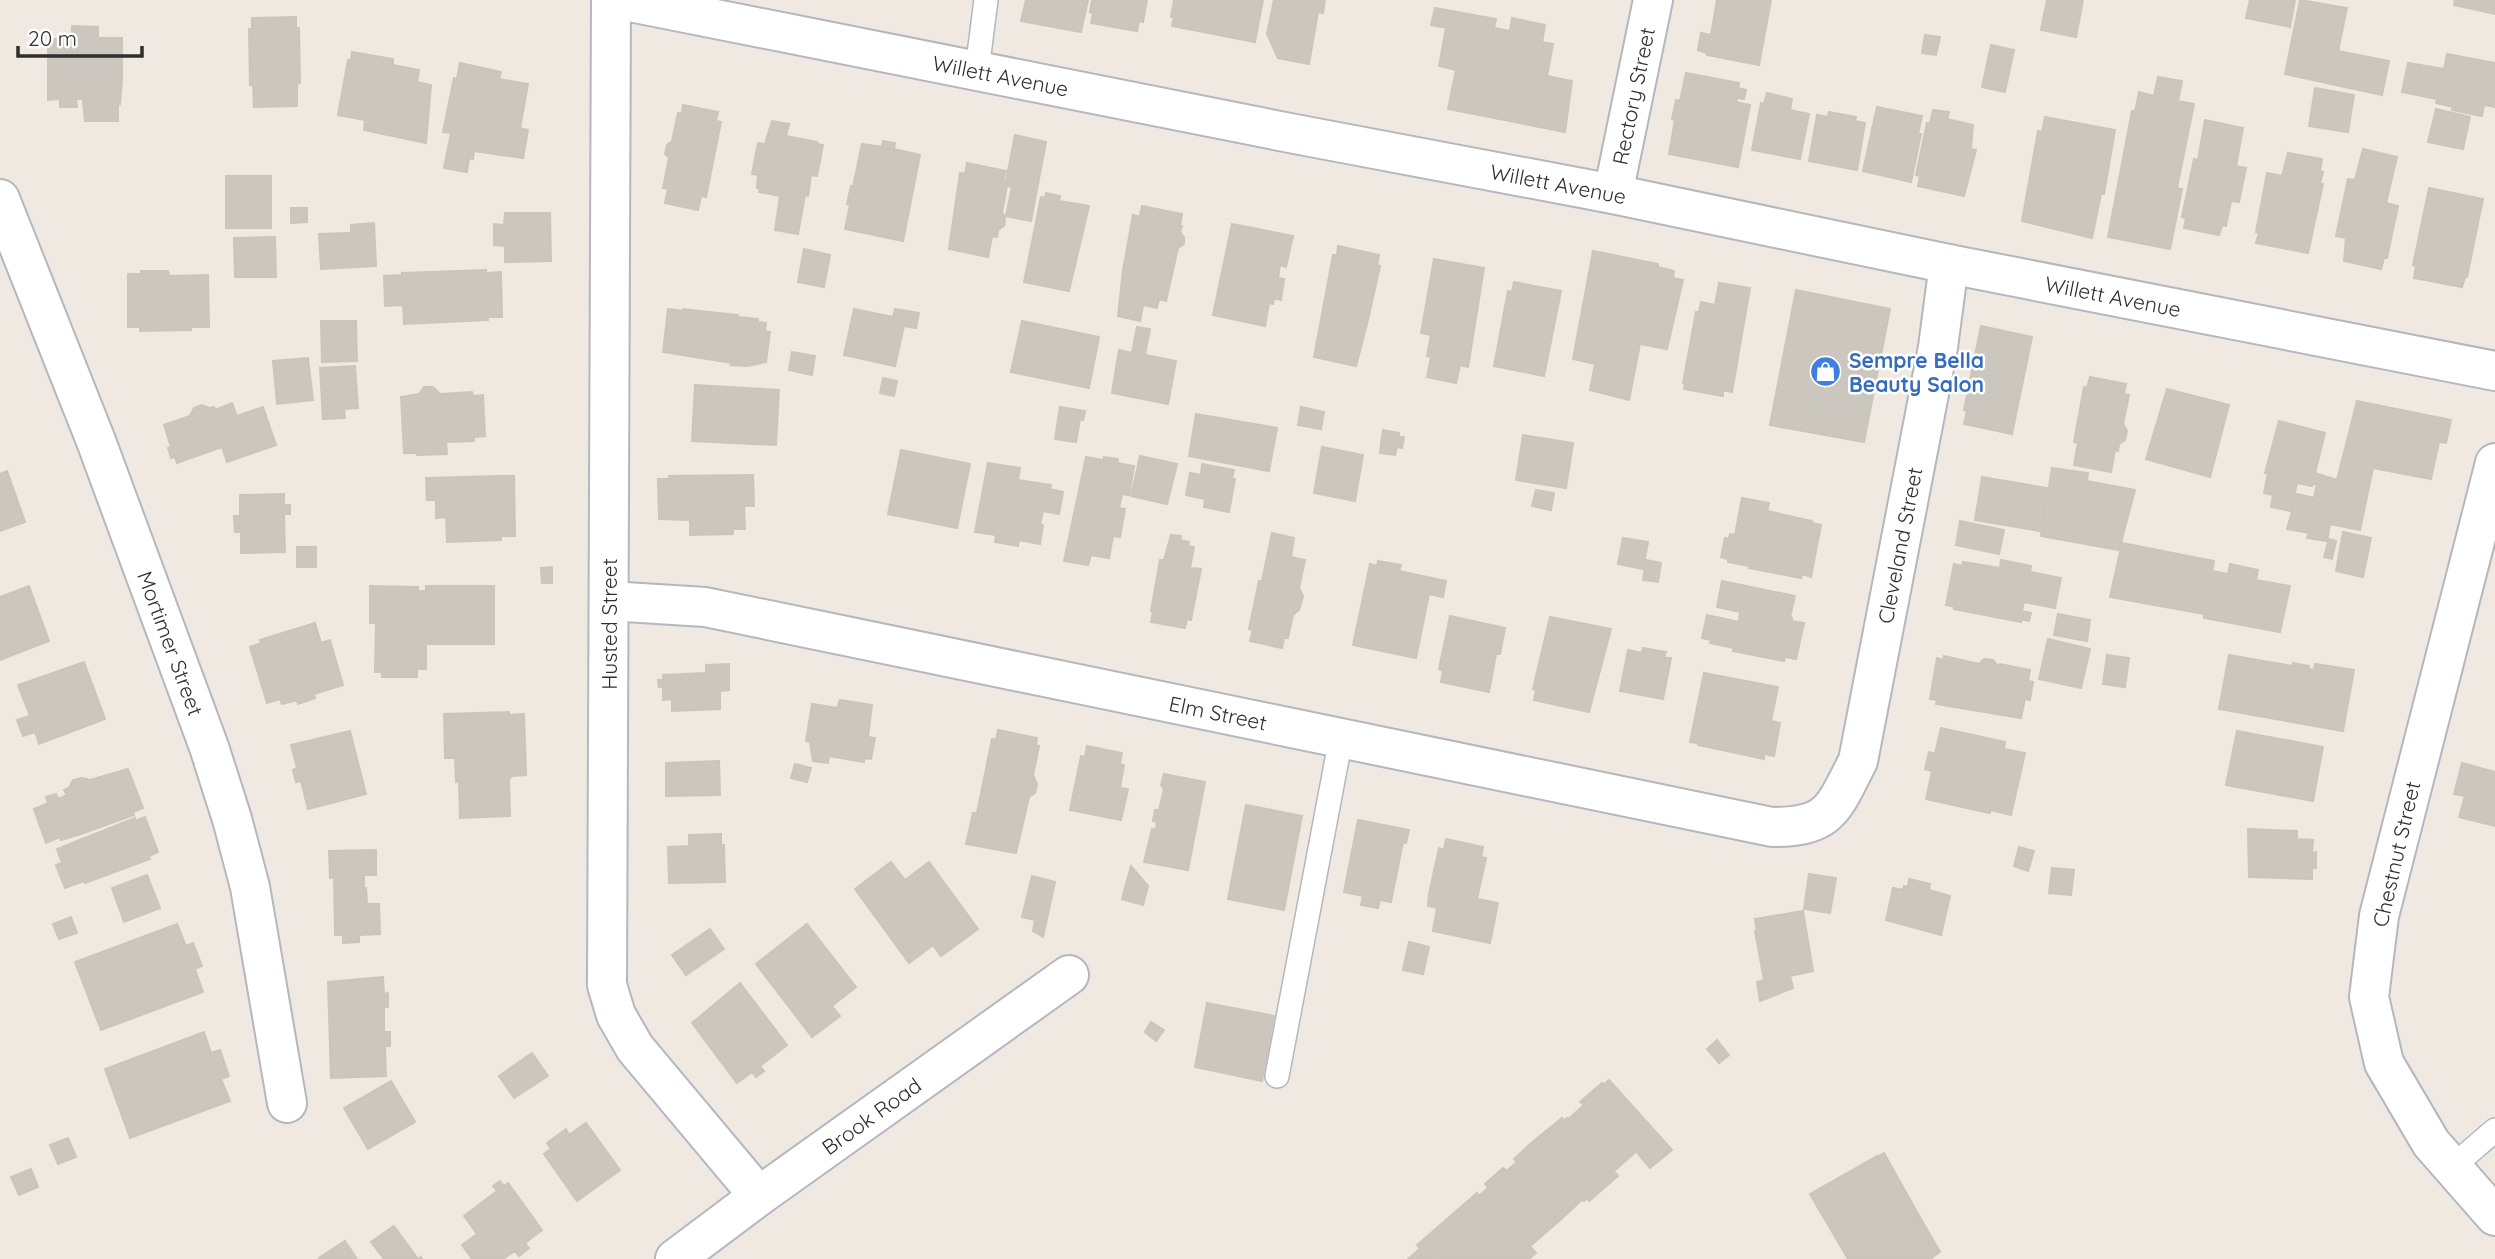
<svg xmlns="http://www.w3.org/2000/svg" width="2495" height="1259" viewBox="0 0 2495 1259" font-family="Quicksand,sans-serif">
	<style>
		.building { fill: #cbc7bf; stroke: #cbc5ba; stroke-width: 2 }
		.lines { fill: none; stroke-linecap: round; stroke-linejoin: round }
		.service-casing { stroke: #b4b7c1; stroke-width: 26 }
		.minor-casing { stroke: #b4b7c1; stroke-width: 42 }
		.tertiary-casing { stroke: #b4b7c1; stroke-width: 42 }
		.service { stroke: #fff; stroke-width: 23 }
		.minor { stroke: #fff; stroke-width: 38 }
		.tertiary { stroke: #fff; stroke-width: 38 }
		.labels { text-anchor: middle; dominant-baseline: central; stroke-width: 5; stroke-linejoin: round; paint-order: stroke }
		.street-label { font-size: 21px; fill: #2e2e2e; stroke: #fff }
		.shop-label { font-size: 21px; font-weight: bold; fill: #366cbe; stroke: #fff; text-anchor: start }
	</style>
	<rect width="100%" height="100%" fill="#efe9e1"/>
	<path class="building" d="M1026,0H1088L1081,32L1021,21Z
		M1092,0H1147L1143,22L1139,21L1137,31L1091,23L1093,13L1090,12Z
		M1174,0H1263L1255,42L1172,26L1174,17H1171Z
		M1274,0H1325L1323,13L1318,12L1309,64L1278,58L1267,34Z
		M1717,0H1771L1759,65L1707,55V53L1698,50L1701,33L1711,35Z
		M2047,0H2083L2076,37L2041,30Z
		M2250,0H2295L2290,27L2246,18Z
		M2300,0L2347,8L2338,51L2389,61L2382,95L2285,74Z
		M2455,0H2495V14L2454,5Z
		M1435,8L1496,19L1494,28L1510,31L1512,18L1545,25L1542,42L1553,44L1547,76L1572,81L1565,132L1448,109L1456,70L1439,66L1446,28L1431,25Z
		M296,17V28H299L300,83L297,84V106L254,107L253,85H250L249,29H252V18Z
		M72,26L98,27V38H122V79L120,104L118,103V121H85L83,99H76L77,107H60V99L48,100V39H72Z
		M1925,35L1940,37L1936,55L1922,53Z
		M1991,45L2014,50L2005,92L1982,87Z
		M352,52L393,59V65L419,70L417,82L431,85L426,143L364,130L365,120L338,115L348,60L351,61Z
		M2447,54L2495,63V107L2484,105L2482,116L2452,110L2453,107L2436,103L2437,99L2402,92L2408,63L2444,69Z
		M460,63L501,72L499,79L528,84L520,128L528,130L523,158L474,151L473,159L469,158L467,172L444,168L451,133L443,132L454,78L457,79Z
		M1686,73L1739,83L1738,88L1746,90L1744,99L1737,98L1736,102L1750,105L1738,167L1669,154L1675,120L1672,119L1676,100L1680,101Z
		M2158,77L2182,81L2178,101L2194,104L2177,188L2182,189L2170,249L2108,237L2132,111L2135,112L2139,92L2154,96Z
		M2315,88L2354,95L2348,132L2309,126Z
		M1767,93L1792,99L1790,110L1809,114L1800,159L1752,150L1761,103L1764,104Z
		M683,105L718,112L716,121L721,122L706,197L701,196L698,210L665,203L668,189L663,188L669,158L665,154L667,145L672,141L678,113L682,114Z
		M1877,107L1922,116L1918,134H1921L1911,182L1863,171Z
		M2436,109L2470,117L2463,149L2428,142Z
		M1933,110L1949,112L1947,119L1973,125L1971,149L1976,150L1964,196L1918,186L1920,176L1916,175L1927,123H1930Z
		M1829,112L1856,117L1855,121L1865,123L1857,170L1809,161L1817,115L1828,117Z
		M2045,117L2115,130L2104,194H2101L2092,238L2022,221L2038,131L2042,132Z
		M2205,120L2243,128L2236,166L2246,168L2239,202L2231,201L2226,226L2222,225L2219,235L2184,228L2186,218L2182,217L2194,159L2198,160Z
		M772,121L789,124L786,136L817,142L818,144L823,145L817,176L811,175L808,196L805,195L798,234L775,230L780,196L759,192L760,188H757L758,175L752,174L758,143L765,144Z
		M1015,135L1046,142L1031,221L1006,216L1012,187L1007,186L1002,212L1005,217L1004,226L998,230L997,237L992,236L988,257L949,249L960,173L965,174L967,163L1006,171L1003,181H1006Z
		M883,141L895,143L894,149L920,155L903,241L845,229L850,205L847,204L851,186L853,187L862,144L882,147Z
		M2363,149L2397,157L2386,203L2398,206L2387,258H2384L2381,269L2344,261L2346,238L2336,236L2348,179L2355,180Z
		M2288,153L2322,159L2320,171L2323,172L2320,184H2323L2308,253L2256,243L2259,233L2256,232L2267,173L2282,176Z
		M226,176H271V228H226Z
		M2429,188L2483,199L2467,277H2465L2462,287L2414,278L2416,266L2413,265Z
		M1046,193L1060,196L1059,201L1089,206L1069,291L1024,282L1041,197L1045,198Z
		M1142,206L1182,214L1180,226L1140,216Z
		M291,208H307V222L291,223Z
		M505,213H550L551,261L505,262V246L494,245V224L504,225Z
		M1133,215L1182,226L1180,232L1184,237V244L1178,248L1166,301L1159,299L1157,308L1143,305L1140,321L1118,316L1123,270Z
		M374,223L376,266L321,269L319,234L351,233V225Z
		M1232,224L1293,236L1286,267L1280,265L1278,278L1284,279L1281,300L1274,298L1273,304L1269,303L1265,326L1213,315Z
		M275,237L276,277H235L234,238Z
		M1338,246L1379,255L1377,265L1380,266L1368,320L1356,366L1314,357L1333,255H1337Z
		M804,249L830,255L824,287L798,282Z
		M1593,251L1658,264V267L1674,271L1673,278L1683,280L1667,349L1640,344L1629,400L1590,390L1595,364L1573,359Z
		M1434,259L1484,268L1468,367L1460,365L1456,383L1427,377L1431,357L1427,356L1431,335L1421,333Z
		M486,270V273L501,272L502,317H488V320L404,324L403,305L385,306L384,276L402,275V273Z
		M141,271H168L169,276L208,275L209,327H191V330L140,331V327H128V274H141Z
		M1514,282L1561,291L1544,376L1494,366L1508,291L1512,292Z
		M1719,283L1750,288L1732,392L1723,390V396L1684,389L1685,383H1683L1696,312H1699L1701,302L1715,305Z
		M1796,290L1890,309L1864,442L1770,425Z
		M668,309L683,311V309L738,315L737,317L758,319V322L766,323L765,331L770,332L766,362L747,366L731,365L732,363L663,352Z
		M854,309L893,317L895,309L919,313L916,328L904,326L895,366L844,355Z
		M321,321H356L357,361L322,362Z
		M1022,321L1099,337L1089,388L1011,372Z
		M1981,326L2032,337L2012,434L1964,424L1967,410H1964Z
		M1137,327L1150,329L1145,355L1176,361L1168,404L1112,393L1119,350L1132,353Z
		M792,352L815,356L812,375L789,370Z
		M308,358L313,400L277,404L273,361Z
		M355,366L358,408L344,409L345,418L323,419L320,368Z
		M2090,377L2126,384L2124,394L2129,395L2123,424L2127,431L2125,440L2119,444L2118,451L2115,450L2111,472L2074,465L2078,443L2074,442L2084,387L2087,388Z
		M883,378L897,381L894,396L880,393Z
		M695,385L779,390L776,445L692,441Z
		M424,387H433L440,394L472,392L473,396L483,395L485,436L474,437V441L446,442L447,454L417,455V453H404L401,397L419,394Z
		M2167,389L2229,405L2210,477L2146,459Z
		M2357,401L2451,420L2446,443L2439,442L2431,479L2373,468L2360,530L2330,524L2327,541L2307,538L2309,533L2287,529L2297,494L2314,498L2317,484H2313L2312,486L2297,483L2291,511L2271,507L2273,495L2264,493L2268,473H2265L2279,421L2325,433L2315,473L2337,480Z
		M232,403L237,416L263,407L276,445L227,462L222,447L177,463L175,457L171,458L168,448L171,447L164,425L190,416L194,408L202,405L209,408L214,407L215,410Z
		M1060,407L1085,411L1083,420L1080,419L1076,442L1055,439Z
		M1301,407L1324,412L1321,429L1298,425Z
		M1196,414L1277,428L1269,471L1189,456Z
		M1383,430L1399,433V437H1404L1402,448L1397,447L1395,455L1380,453Z
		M1523,435L1573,443L1566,488L1516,480Z
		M1322,447L1363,455L1355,501L1314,493Z
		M901,450L970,464L957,528L888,514Z
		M1140,456L1177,464L1167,504L1131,496Z
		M1086,457L1103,460L1104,457L1118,459L1117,463L1134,466L1129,495L1122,494L1119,508L1125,509L1120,537L1113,536L1109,558L1091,555L1088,565L1064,561Z
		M988,463L1020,468L1018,480L1051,485L1050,489L1063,492L1059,514L1043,511L1040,524L1043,525L1040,544L1019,540L1018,546L995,542L996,535L975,532Z
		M1202,464L1234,470L1232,479H1235L1229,512L1204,507L1205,499L1186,495L1190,473L1201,475Z
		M2052,468L2088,473L2087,481L2135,490L2119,550L2041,536Z
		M7,471L25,522L0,531V474Z
		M753,475L754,506H744L745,529H733V534L690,535V520L659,519L658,479H669V476Z
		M500,476H514L515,536H501V540L447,542L446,517L436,518V500H427L426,478Z
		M1982,477L2047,488L2040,531L1975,520Z
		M1536,490L1554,493L1551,510L1532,506Z
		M284,494V505H290V514H284L285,552L241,553V532H235L234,516H240V495Z
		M1742,498L1769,503L1767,511L1812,521V523L1821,525L1811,577L1802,574L1801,578L1749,568V566L1728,562V559L1721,557L1725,538L1729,539L1730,534L1735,535Z
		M1960,521L2004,530L1999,554L1956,545Z
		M2343,532L2371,538L2363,577L2336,571Z
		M1272,533L1294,538L1291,557L1305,560L1299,588L1303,596L1299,610L1293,615L1288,638H1284L1282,648L1250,641L1253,630L1249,629L1259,581H1262Z
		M1171,535L1181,536L1180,540L1189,542L1188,546L1194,547L1190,568L1201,569L1191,620L1187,619L1185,628L1151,622L1153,611H1151L1160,560H1164Z
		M1623,538L1648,542L1643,569L1618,564Z
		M2329,539L2336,541L2332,559L2324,557Z
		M2122,543L2214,561L2212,571L2228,574L2230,564L2258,570L2256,580L2290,586L2280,632L2204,618V614L2110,597Z
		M297,547H316V567H297Z
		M1646,560L1661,563L1658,582L1643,580Z
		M2001,560L2031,566L2030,572L2061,578L2055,608L2024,602L2022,611L2031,613L2029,621L2021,619V622L1954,609L1955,607L1946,605L1954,564L1962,566L1963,562L2000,568Z
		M1378,561L1401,565L1399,571L1446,581L1443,597L1429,594L1416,658L1353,645L1370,564L1377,566Z
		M552,567V583H542L541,568Z
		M1722,581L1795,596L1790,617L1792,618V621L1804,623L1796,659L1785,657L1784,661L1733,651L1734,648L1710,643L1711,640L1702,638L1707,615L1739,622L1740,612L1717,607Z
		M29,586L49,641L0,660V597Z
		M370,586L418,587V591H426V586H494V644H426V669H417V677H382V672H375L376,623H370Z
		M2058,614L2090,620L2087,641L2054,635Z
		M1450,616L1505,628L1500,654H1496L1489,692L1441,682L1443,671L1439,669Z
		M1550,617L1611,629L1589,712L1534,700L1536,690L1533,689Z
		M315,623L321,643L330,640L343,685L314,694L315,698L298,704L297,700L282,704L280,699L267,703L250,647L261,643L260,640Z
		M2048,639L2090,649L2081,688L2039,679Z
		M1643,648L1666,652L1664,658H1671L1663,699L1620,691L1628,650L1642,653Z
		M2107,655L2129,658L2125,687L2103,684Z
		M2229,655L2293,666V663L2309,666V669L2314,670L2315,664L2354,670L2343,731L2219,709Z
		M1944,656L1979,664L1984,659L1993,660L1998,666L2000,664L2030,670L2028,681L2033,682L2030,700L2025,699L2021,718L1936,704L1937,700L1930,699L1937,658L1943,660Z
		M84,662L105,719L39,744L35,732L23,736L17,720L30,716L18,685Z
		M729,664V690L720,691V709L672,711V699L663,700V687H659L658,680H663V675L706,673V665Z
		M1704,673L1778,687L1771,721L1780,723L1774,756L1764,754V759L1698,745V743L1690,742Z
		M840,700L872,705L868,737L875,738L871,759L864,758V762L829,756L828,763L813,761L810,742L806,741L812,704L837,708Z
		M509,712V715L524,714L526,775L512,776L509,779L510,816L460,818L459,781L456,782L455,758H445L444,714Z
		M1941,728L2005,742L2004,749L2025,753L2011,815L1991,810L1990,813L1926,799L1932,771L1925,769L1929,752L1935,754Z
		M998,730L1037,738L1036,745L1039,746L1033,775L1037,784L1035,793L1029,797L1016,853L966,844L973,813H977L992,739L996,740Z
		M350,731L366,794L308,809L301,781L296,782L293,770L297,768L291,745Z
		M2237,731L2323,747L2313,801L2226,785Z
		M1087,746L1122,753L1120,764L1124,765L1120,788L1128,789L1121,820L1070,810L1081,756L1085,757Z
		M719,761L720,795L666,796V763Z
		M2462,763L2495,772V826L2459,817L2465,796L2454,794Z
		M795,764L811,768L807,782L791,778Z
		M128,769L143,808L133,812L134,815L81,834L61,840L60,837L46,843L34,809L48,803L46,797L56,794L58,799L67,795L64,790L69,788L73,780L82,778L90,780Z
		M1164,774L1205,782L1188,870L1144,862L1152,829L1156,830L1157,822L1153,821L1155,810H1159L1164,789L1161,785Z
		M1246,805L1302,816L1284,910L1228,899Z
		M145,817L158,852L149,856L150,859L85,883L84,881L65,888L56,865L62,863L57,849L135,818V821Z
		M1358,820L1409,830L1406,843L1403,842L1391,902L1380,900L1378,908L1361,905L1363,896L1344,892Z
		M2248,829L2297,831V839L2313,840L2312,853L2316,852V868H2312V879L2249,877Z
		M721,834V845H724L725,882L669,883L668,847L689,846V835Z
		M1446,839L1483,847L1481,857L1486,858L1477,899L1498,903L1490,943L1433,931L1437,908L1428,906L1429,894L1439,848L1444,850Z
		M2019,847L2034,851L2028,871L2014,866Z
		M376,850V875H364V888H366L367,904H379L380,934L359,935V942L343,943V935H335L334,877L330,878L329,851Z
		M891,862L905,880L929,862L978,929L941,956L933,945L909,963L855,889Z
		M1131,866L1148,886L1143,905L1122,899Z
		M2052,868L2074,870L2071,895L2049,893Z
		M1809,874L1836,878L1830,913L1804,909Z
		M147,875L160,908L124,922L112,888Z
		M1032,876L1055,882L1043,937L1033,931L1035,920L1022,917Z
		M1909,879L1930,884L1929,890L1950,896L1941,935L1886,920L1893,888L1903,890L1904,886L1908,887Z
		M1803,911L1813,971L1790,976L1793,988L1760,1001L1757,982L1764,980L1755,931H1757L1755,919Z
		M71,917L77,933L59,939L53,924Z
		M177,924L186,946L193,943L202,966L195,969L203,992L101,1030L75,962Z
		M807,924L856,987L832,1006L840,1016L812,1037L756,964Z
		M710,929L724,949L686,975L672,955Z
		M1409,942L1429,947L1423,974L1403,970Z
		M383,977L384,994L388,993V1007H384V1032H390V1046H385L386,1076L331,1078L328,982Z
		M740,983L787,1045L760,1066L764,1071L756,1077L752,1072L737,1083L692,1023Z
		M1207,1003L1274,1016L1262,1081L1195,1067Z
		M1151,1022L1164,1030L1156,1041L1145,1032Z
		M204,1032L211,1053L220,1050L229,1076L221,1079L230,1101L130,1138L105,1069Z
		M1717,1040L1729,1055L1719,1063L1707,1049Z
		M532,1053L548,1076L514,1098L499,1076Z
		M1609,1080L1672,1150L1655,1164L1640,1148L1614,1171L1569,1121L1585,1107L1583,1104Z
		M391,1081L415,1122L368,1149L344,1108Z
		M1602,1083L1666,1154L1650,1168L1635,1150L1609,1173L1612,1176L1584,1201L1581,1198L1524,1249L1526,1252L1518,1259H1409L1420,1248L1417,1245L1477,1193L1479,1196L1488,1188L1485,1184L1503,1168L1507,1171L1517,1162L1514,1159L1530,1144L1562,1118L1565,1122L1584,1105L1580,1102Z
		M1567,1118L1618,1176L1589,1201L1538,1144Z
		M586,1123L620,1170L577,1201L544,1154L551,1149L547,1143L566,1129L569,1135Z
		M68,1138L76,1157L58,1164L50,1145Z
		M1538,1144L1585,1197L1558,1222L1510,1168Z
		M1884,1153L1903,1187L1835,1226L1816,1191Z
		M1877,1156L1934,1255L1931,1257L1932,1259H1848L1810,1194Z
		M1510,1168L1558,1222L1530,1246L1483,1193Z
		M31,1169L38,1187L19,1195L11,1177Z
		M500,1181L504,1186L508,1183L542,1230L525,1243L529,1248L519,1256L515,1251L503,1259H472L462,1245L477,1234L464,1216L497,1191L493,1186Z
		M1903,1187L1921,1219L1852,1257L1835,1226Z
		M1488,1197L1536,1253L1529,1259H1488L1457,1224Z
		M1921,1219L1940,1252L1931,1258L1854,1259L1852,1257Z
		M1457,1224L1488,1259H1435L1423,1246L1426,1243L1431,1248Z
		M394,1226L418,1259L421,1257L422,1259H384L371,1242Z
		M345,1241L357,1259H320L319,1258Z
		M1423,1246L1435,1259H1408Z"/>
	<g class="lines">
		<defs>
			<path id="service" d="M977,70L986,0
				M1277,1076L1341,738
				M2452,1167L2495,1130"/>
			<g id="minor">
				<path d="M611,0L607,985L616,1015L635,1048L759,1196"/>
				<path id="s1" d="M1613,194L1653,0"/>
				<path id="s2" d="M0,199L96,441L209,747L232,819L250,887L287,1103"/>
				<path id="s3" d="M609,601L705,607L1772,827C1831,827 1833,809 1858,761L1938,347L1949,264"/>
				<path id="s4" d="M675,1259L759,1196L1069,975"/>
			</g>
			<g id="tertiary">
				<path id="s5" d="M620,0L1295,134L1613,194L1949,264L2495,371"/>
				<path d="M2495,463L2379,916L2369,997L2384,1063L2431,1143L2495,1216"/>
			</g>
		</defs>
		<use href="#service" class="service-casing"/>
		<use href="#minor" class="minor-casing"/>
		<use href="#tertiary" class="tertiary-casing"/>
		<use href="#service" class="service"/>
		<use href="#minor" class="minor"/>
		<use href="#tertiary" class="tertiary"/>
	</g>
	<defs>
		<symbol id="shop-disc" viewBox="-11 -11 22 22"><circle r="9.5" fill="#3f7fe0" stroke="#fff"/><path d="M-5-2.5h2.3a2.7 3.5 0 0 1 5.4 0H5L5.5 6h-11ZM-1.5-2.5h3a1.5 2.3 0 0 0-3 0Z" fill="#fff"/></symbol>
	</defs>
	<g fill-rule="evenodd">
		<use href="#shop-disc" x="1808" y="354" width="35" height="35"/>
	</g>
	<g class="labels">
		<g class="street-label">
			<text stroke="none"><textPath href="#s5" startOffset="388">Willett Avenue</textPath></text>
			<text stroke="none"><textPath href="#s1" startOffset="100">Rectory Street</textPath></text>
			<text stroke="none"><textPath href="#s5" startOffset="956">Willett Avenue</textPath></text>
			<text stroke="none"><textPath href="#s5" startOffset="1522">Willett Avenue</textPath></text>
			<text stroke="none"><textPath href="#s3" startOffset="1524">Cleveland Street</textPath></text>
			<text transform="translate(609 624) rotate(-90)">Husted Street</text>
			<text stroke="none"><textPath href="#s2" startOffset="476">Mortimer Street</textPath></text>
			<text stroke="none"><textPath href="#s3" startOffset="620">Elm Street</textPath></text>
			<text transform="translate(2396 854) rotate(-77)">Chestnut Street</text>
			<text stroke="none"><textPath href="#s4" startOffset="243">Brook Road</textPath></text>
		</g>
		<g class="shop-label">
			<text x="1849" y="360">Sempre Bella<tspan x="1849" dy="24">Beauty Salon</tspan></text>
		</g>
	</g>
	<path d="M18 46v10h124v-10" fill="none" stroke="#2e2e2e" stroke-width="3.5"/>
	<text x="28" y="46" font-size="21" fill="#2e2e2e" stroke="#ffffff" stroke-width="5" paint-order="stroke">20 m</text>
</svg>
